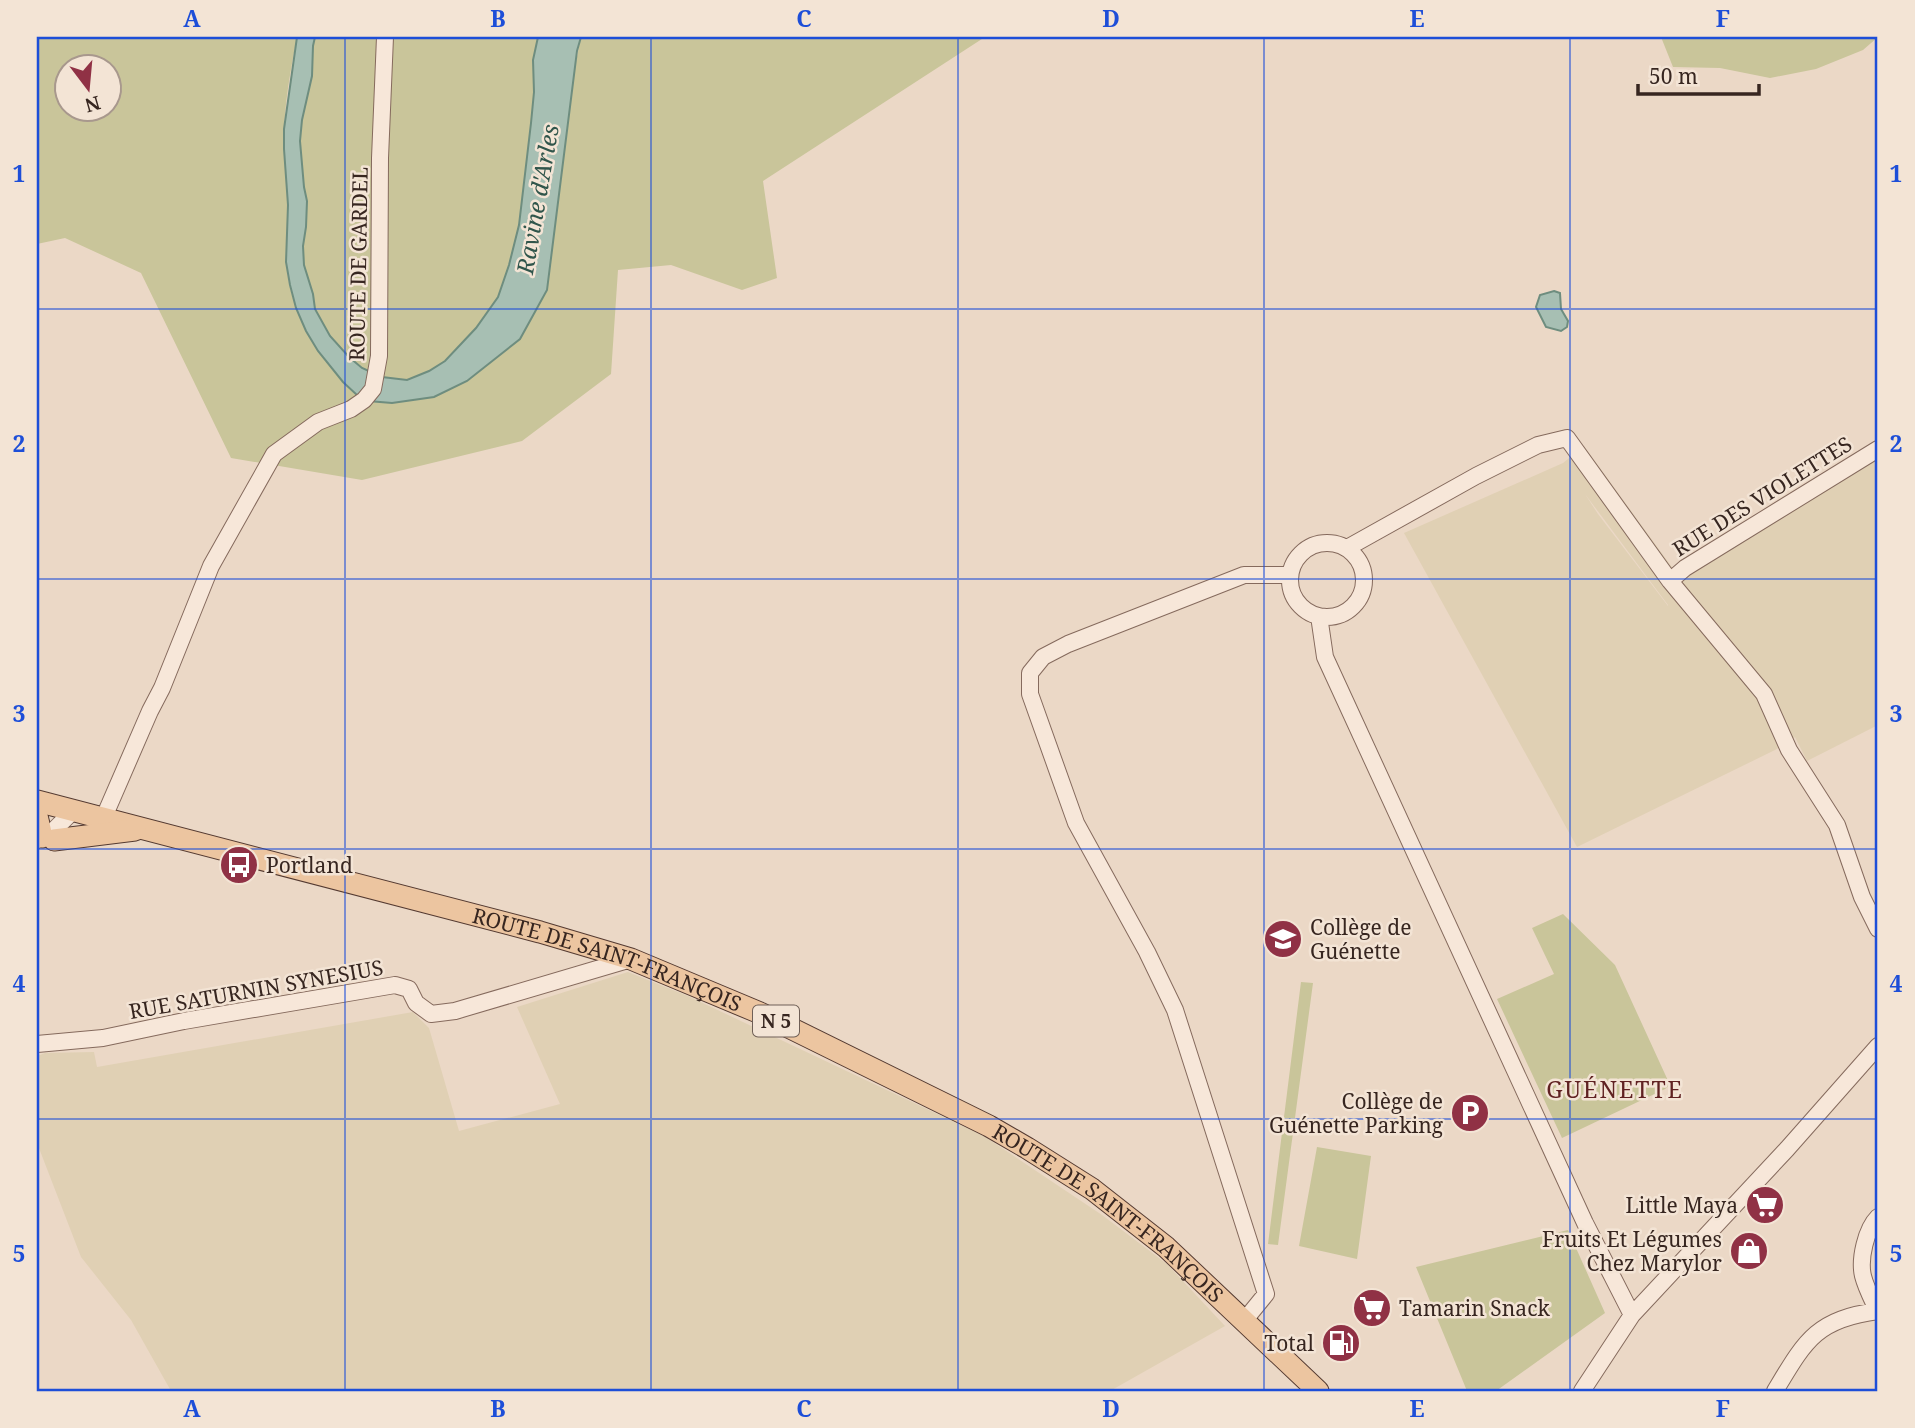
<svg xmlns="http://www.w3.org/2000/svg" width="1915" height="1428" viewBox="0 0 1915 1428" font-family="'Noto Serif',serif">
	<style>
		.farmland { fill: #e0d0b4; fill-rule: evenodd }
		.green { fill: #c9c59a; fill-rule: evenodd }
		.water { fill: #a7bfb3; stroke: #6e8d7f; stroke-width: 2 }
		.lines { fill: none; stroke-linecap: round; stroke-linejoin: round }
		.minor-casing { stroke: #856a5d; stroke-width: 18 }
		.major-casing { stroke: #543a31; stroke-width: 23 }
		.minor { stroke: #f7e7d9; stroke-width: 16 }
		.major { stroke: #ecc5a0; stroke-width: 21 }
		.grid { fill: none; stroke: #1d4ed8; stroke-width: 2; stroke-opacity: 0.55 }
		.labels { text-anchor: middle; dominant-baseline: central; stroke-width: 5; stroke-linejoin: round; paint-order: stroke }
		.shield { fill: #f3e4d5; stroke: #6f5f56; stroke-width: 2 }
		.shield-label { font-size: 19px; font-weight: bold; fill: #372620 }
		.street-label { font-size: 21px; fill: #372620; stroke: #f3e4d5 }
		.poi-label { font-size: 21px; fill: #372620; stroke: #f3e4d5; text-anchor: end }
		.water-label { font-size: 23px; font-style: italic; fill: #30554b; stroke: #f3e4d5 }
		.neighbourhood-label { font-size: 23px; letter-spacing: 2px; fill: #602222; stroke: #f3e4d5 }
		.neatline { fill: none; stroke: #1d4ed8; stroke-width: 2.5 }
		.grid-label { font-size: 23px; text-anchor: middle; font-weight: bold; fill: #1d4ed8 }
	</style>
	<rect width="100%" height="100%" fill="#ebd8c6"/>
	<path class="farmland" d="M1584,446L1674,570L1878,457V725L1807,761L1795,737L1775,750L1577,847L1404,533L1563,463ZM1585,494L1668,605V606L1598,514Z
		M628,972L688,996L984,1136L1102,1215L1167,1264L1225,1326L1110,1391H171L131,1320L81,1257L37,1143V1056L45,1053L94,1052L97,1067L413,1012L429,1028L459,1131L560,1104L517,1007Z"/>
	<path class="green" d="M37,37H297C290,73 283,111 284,148C284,167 288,186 288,206C288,220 287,234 286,249C285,292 303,333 330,365C342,379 352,393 368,401L520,339L581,37H985L763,181L777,278L742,290L671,265L618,270L611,374L522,441L362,480L231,458L141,273L65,238L37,244ZM66,66H108V108H66Z
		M315,37H538L533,60L534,92L531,123L519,225L509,265L498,297L476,328L445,361L429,371L407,380L382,377L362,368L349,357L330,336L314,309L313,294L304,265L303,246L306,227L307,201L304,187L300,141L302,120L312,76L313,46Z
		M1661,37H1878L1863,50L1816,69L1770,78L1720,68L1673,67Z
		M1563,914L1615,965L1670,1085L1665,1089L1562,1138L1497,999L1554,974L1532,928Z
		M1301,982L1313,983L1278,1245L1268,1244Z
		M1317,1147L1371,1156L1357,1259L1299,1246Z
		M1568,1230L1605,1313L1496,1391H1467L1416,1267Z"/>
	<path class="water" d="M297,37H315L313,46L312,76L302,120L300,141L304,187L307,201L306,227L303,246L304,265L313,294L315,309L330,336L349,357L362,368L382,377L407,380L429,371L445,361L476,328L498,297L509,265L519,225L531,123L534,92L533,60L538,37H581L577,51L547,290L520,339L467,381L434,397L392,403L368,401L358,396L343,382L318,351L306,331L296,308L290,285L286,262L288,205L284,149V129Z
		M1554,291L1560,293L1561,309L1568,321L1567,327L1561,331L1546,327L1536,307L1540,295Z"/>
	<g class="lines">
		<defs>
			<path id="minor" d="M1290 580a37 37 0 1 1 74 0a37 37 0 1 1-74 0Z
				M1347,548L1476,476L1538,445L1567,438L1670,581L1764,694L1789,750L1837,825L1862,897L1878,929
				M1670,581L1685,568L1878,449
				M1319,616L1325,657L1585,1223L1632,1315
				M104,817L150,711L162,688L211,566L274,454L318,422L351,409L364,400L373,389L379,356L380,158L385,37
				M37,840L54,830L74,810
				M37,1044L103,1038L184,1021L395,985L409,989L416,1003L431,1014L455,1011L631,959
				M1878,1217C1866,1229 1859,1259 1863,1276C1866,1288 1873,1301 1878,1312
				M1244,1321L1266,1294L1175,1010L1147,952L1076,823L1030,694V673L1043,657L1068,644L1244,575H1290
				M1582,1391L1632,1315L1787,1149L1878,1046
				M1775,1391C1805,1341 1816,1319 1878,1311"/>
			<g id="major">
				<path id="s1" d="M37,801L540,932L631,959L760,1013L989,1126L1027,1148L1092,1189L1166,1247L1318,1391"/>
				<path d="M37,816L42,837"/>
				<path d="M54,840L135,830"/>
			</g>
		</defs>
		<use href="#minor" class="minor-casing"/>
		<use href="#major" class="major-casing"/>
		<use href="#minor" class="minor"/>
		<use href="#major" class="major"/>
	</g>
	<path class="grid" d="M345,37V1391M651,37V1391M958,37V1391M1264,37V1391M1570,37V1391M37,309H1878M37,579H1878M37,849H1878M37,1119H1878"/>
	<defs>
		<symbol id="bus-disc" viewBox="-11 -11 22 22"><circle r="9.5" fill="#903145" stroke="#f3e4d5"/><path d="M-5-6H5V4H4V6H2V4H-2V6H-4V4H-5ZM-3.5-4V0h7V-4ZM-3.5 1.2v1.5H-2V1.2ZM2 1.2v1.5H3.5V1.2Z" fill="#fff"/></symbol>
		<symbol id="school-disc" viewBox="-11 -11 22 22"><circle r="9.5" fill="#903145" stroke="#f3e4d5"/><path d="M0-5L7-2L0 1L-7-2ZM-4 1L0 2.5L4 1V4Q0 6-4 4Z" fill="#fff"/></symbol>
		<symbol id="parking-disc" viewBox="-11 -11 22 22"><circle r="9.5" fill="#903145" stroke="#f3e4d5"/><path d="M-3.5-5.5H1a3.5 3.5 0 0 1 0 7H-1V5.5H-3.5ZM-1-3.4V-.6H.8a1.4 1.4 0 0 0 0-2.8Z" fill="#fff"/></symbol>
		<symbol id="supermarket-disc" viewBox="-11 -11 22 22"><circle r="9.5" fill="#903145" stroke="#f3e4d5"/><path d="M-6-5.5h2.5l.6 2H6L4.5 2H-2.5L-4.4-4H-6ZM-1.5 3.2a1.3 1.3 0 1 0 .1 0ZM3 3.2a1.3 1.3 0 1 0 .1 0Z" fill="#fff"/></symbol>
		<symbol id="shop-disc" viewBox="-11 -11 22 22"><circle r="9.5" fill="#903145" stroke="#f3e4d5"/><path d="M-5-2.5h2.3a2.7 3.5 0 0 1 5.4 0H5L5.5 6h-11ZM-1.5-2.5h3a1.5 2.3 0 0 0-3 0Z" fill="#fff"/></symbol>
		<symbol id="fuel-disc" viewBox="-11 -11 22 22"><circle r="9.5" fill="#903145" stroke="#f3e4d5"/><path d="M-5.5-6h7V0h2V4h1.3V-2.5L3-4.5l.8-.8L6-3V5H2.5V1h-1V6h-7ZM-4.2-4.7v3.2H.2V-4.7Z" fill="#fff"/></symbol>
	</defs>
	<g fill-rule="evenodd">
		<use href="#bus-disc" x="217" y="843" width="44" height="44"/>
		<use href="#school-disc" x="1261" y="917" width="44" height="44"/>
		<use href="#parking-disc" x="1448" y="1091" width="44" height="44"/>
		<use href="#supermarket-disc" x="1743" y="1183" width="44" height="44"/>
		<use href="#shop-disc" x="1727" y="1229" width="44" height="44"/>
		<use href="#supermarket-disc" x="1350" y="1286" width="44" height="44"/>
		<use href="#fuel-disc" x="1319" y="1321" width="44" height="44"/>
	</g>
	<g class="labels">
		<rect class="shield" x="753" y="1005.5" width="46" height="31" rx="5"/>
		<g class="shield-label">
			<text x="776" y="1021">N 5</text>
		</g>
		<g class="street-label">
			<text transform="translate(358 264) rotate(-89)">ROUTE DE GARDEL</text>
			<text transform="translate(1762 496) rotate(-32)">RUE DES VIOLETTES</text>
			<text stroke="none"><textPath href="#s1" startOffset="592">ROUTE DE SAINT-FRANÇOIS</textPath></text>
			<text transform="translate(256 989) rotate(-10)">RUE SATURNIN SYNESIUS</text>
			<text stroke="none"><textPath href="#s1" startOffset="1158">ROUTE DE SAINT-FRANÇOIS</textPath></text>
		</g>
		<g class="poi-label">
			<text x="266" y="865" text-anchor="start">Portland</text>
			<text x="1310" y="927" text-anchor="start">Collège de<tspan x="1310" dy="24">Guénette</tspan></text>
			<text x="1443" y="1101">Collège de<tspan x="1443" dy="24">Guénette Parking</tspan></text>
			<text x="1738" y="1205">Little Maya</text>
			<text x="1722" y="1239">Fruits Et Légumes<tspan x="1722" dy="24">Chez Marylor</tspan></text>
			<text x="1399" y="1308" text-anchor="start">Tamarin Snack</text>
			<text x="1314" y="1343">Total</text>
		</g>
		<g class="water-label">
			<text transform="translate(537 199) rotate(-80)">Ravine d'Arles</text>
		</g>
		<g class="neighbourhood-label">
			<text x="1615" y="1089">GUÉNETTE</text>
		</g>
	</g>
	<rect width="1915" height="1428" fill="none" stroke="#f3e4d5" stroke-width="77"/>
	<g transform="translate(88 88) rotate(164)"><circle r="33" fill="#f3e4d5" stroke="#a8988d" stroke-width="2"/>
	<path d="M0-5L12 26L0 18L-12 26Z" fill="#903145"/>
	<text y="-10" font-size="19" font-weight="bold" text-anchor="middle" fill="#372620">N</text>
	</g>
	<path d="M1638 84v10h121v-10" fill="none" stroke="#372620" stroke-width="3.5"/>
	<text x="1649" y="84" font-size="21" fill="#372620" stroke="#f3e4d5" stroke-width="5" paint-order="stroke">50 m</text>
	<rect x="38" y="38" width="1838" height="1352" class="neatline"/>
	<g class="grid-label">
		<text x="192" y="27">A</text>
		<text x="498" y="27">B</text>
		<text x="804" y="27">C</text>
		<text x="1111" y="27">D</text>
		<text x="1417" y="27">E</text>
		<text x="1723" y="27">F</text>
		<text x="19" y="182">1</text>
		<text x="1896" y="182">1</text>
		<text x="19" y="452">2</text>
		<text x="1896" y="452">2</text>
		<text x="19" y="722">3</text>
		<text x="1896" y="722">3</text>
		<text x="19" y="992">4</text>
		<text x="1896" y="992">4</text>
		<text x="19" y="1262">5</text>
		<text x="1896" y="1262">5</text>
		<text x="192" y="1417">A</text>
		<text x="498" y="1417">B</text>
		<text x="804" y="1417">C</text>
		<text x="1111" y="1417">D</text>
		<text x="1417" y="1417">E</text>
		<text x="1723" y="1417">F</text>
	</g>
</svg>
